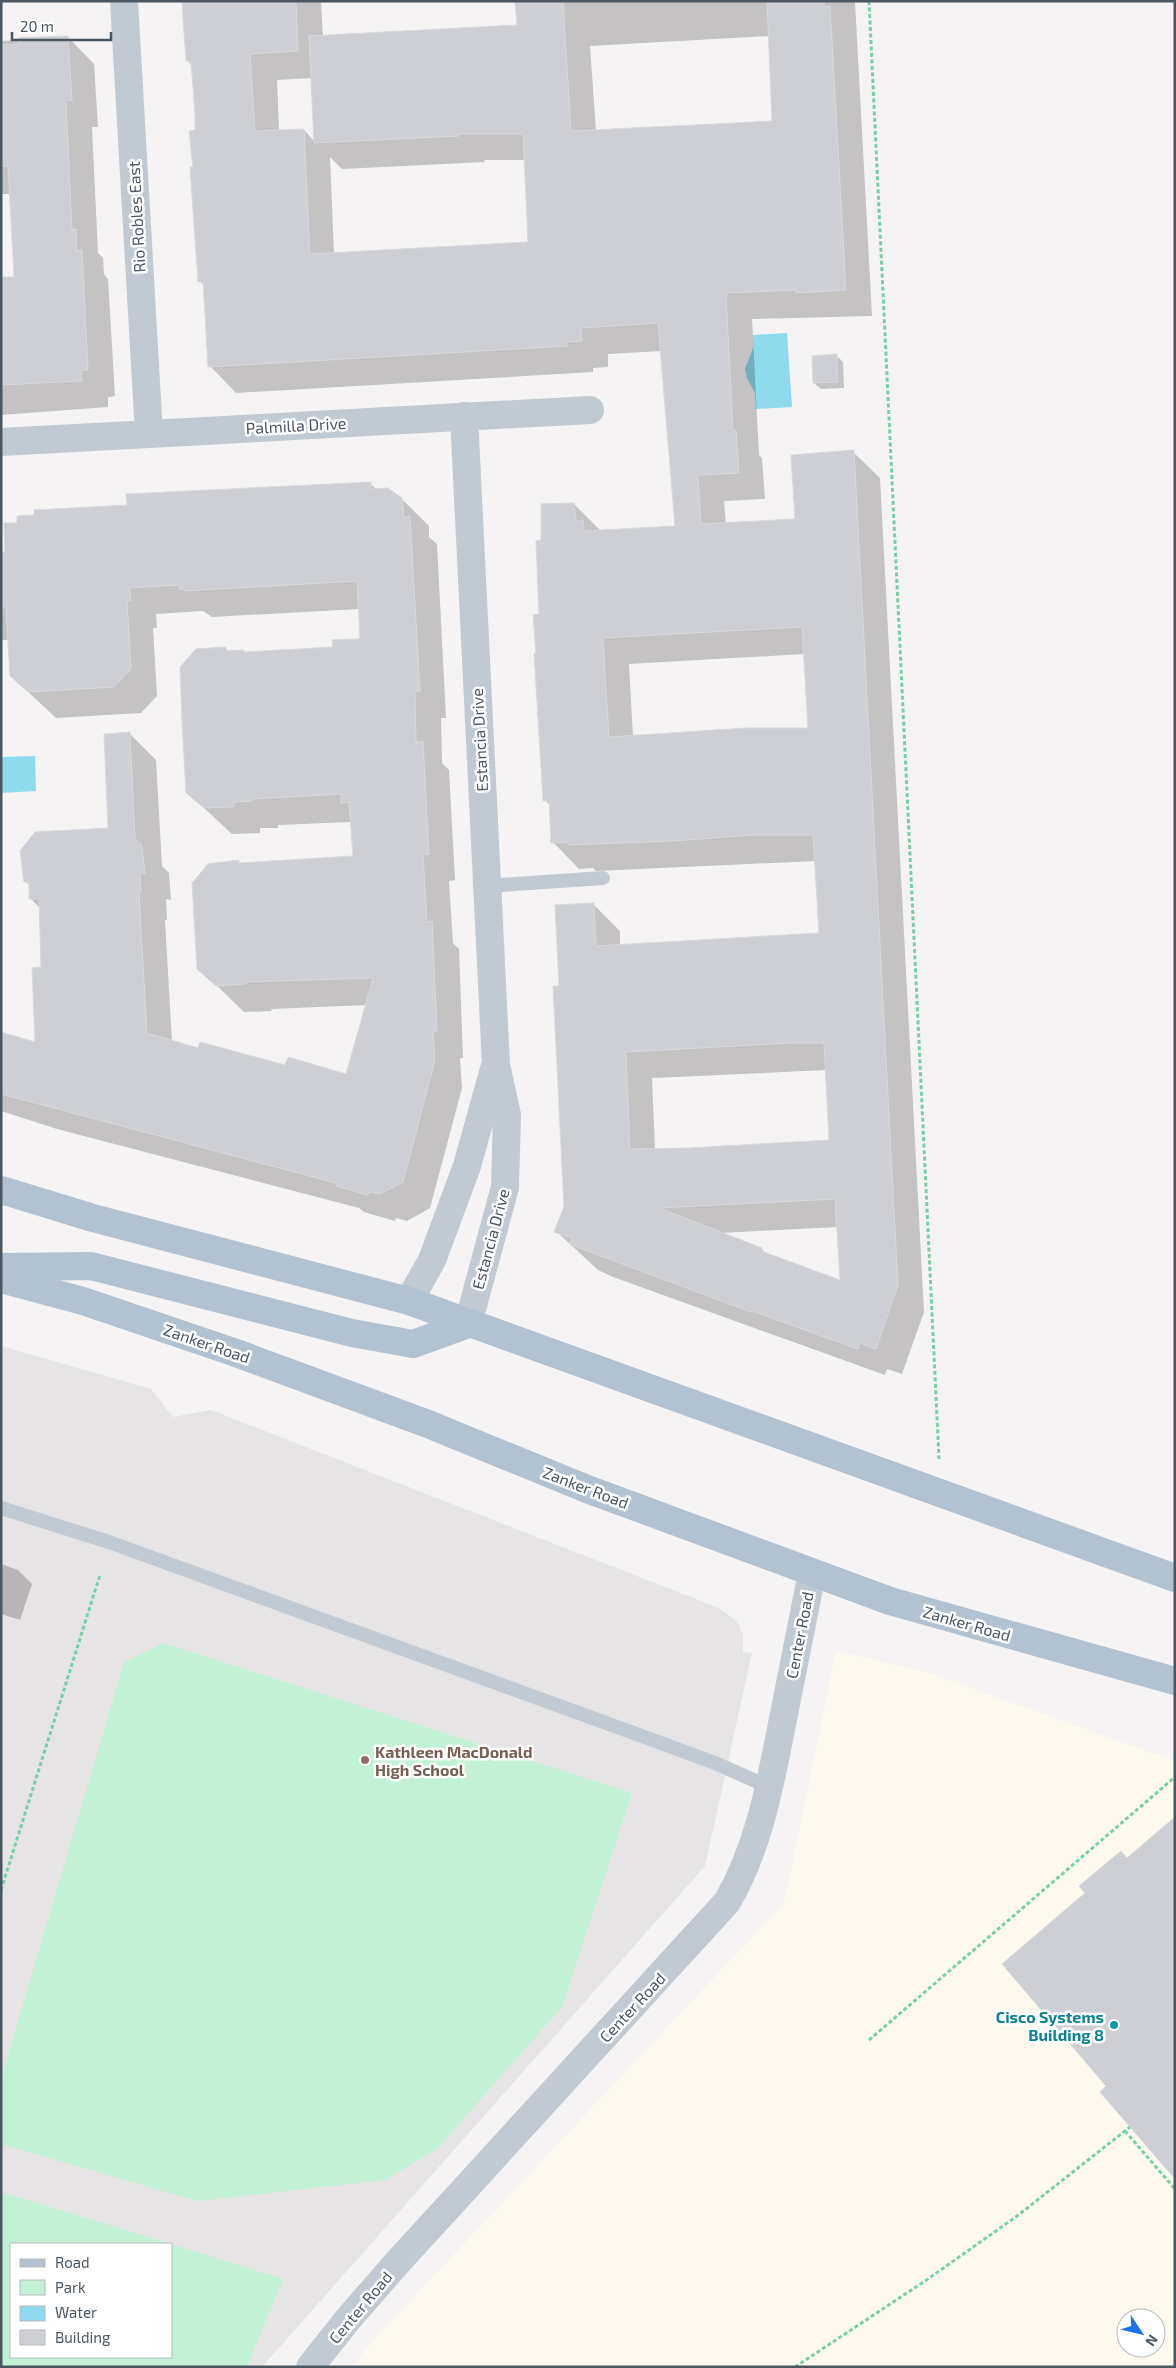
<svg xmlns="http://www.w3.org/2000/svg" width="1176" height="2368" viewBox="0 0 1176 2368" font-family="'Exo 2',sans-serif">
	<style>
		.commercial { fill: #fdf9ef; fill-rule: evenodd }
		.education { fill: #e6e4e5; fill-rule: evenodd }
		.green { fill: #c3f1d5 }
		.water { fill: #90daee }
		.shadow { fill: #0003; fill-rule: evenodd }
		.building { fill: #cdcfd5; stroke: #d7d9de; fill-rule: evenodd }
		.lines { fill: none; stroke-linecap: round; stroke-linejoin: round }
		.path { stroke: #7ad0a6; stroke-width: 3; stroke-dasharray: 4 2.5; stroke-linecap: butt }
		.service { stroke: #c1cad2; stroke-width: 14 }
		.minor { stroke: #c1cad2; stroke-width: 28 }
		.primary { stroke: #b3c2d1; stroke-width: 28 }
		.education-dot { fill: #8d6e63; stroke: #fff; stroke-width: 2 }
		.culture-dot { fill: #0f9aa8; stroke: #fff; stroke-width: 2 }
		.labels { text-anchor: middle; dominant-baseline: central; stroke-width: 5; stroke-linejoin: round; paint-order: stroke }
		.street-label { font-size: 16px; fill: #4a5661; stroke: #fff }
		.education-label { font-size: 16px; font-weight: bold; fill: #785e54; stroke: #fff; text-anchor: start }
		.culture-label { font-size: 16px; font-weight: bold; fill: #0d838f; stroke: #fff; text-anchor: end }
	</style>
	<rect width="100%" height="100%" fill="#f5f3f3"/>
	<path class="commercial" d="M836,1651L927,1672L1175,1761V2367H353L365,2349L784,1903ZM1126,2318H1156V2348H1126Z"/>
	<path class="education" d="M1,1346L151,1389L173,1417L211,1410L719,1608L737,1621L743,1635V1652L752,1653L705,1866L262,2367H1ZM11,2244H171V2357H11Z"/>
	<path class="green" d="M163,1643L632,1793L562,2007L437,2149L385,2180L197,2201L1,2144V2079L124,1662Z
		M1,2192L171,2244H11V2357H171V2244L283,2279L247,2367H1Z"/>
	<path class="water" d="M787,333L792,407L756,409L755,393L747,378L745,369L753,348V335Z
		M35,756L36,791L1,793V757Z"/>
	<path class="shadow" d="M183,1H321L323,37L519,26L516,1H855L872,316L752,319L759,455L762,458L765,499L724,501L726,524L796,520L853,452L880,478L924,1312L902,1374L887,1369L885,1375L613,1277L598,1270L556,1231L565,1207L560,987L593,904L620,931V946L821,934L816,861L596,871L593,868L579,869L553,842L551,806L545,800L537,654L541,615L543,542L574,504L601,531L676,527L661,351L608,354V367L593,368V372L236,393L210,366L205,286L199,281L194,168L196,131L193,67L187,60ZM770,36L774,122L596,131L590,46ZM312,78L315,142L304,130L279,131L277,80ZM330,157L342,169L485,162L484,160H526L530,243L334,254ZM805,654L809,730L633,737L629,664ZM827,1070L830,1141L655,1150L652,1078ZM838,1227L841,1282L767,1255L762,1249L719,1233Z
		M68,37L94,64L98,127H92L98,253L103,258L104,274L108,279L115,396L108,397V407L1,415V279L15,278L11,194H1V41Z
		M836,355L843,362L844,388L821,389L814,383Z
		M371,484L377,490L402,499L429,526V537L437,544L446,718H441L442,763L449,770L455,880L449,881L453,943L459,949L463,1058H460L462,1088L430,1208L407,1221L396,1218L395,1221L364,1212L359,1208L57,1129L1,1111V1027L2,1034L36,1043L42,968L40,908L31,899V887L25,881L109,829L130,734L156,760L162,866L169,873L171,900L166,899L167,920H165L172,1042L199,1050L285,1067L347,1075L367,1005L271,1009L272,1011L244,1012L199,968L238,862L240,864L354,857L351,822L278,825V828H260V833L232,834L187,792L225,648L229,652L245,653L334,648L361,640L360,609L212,617L203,611L156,614L157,628H153L157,696L141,713L56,718L11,676L9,640H1V553H6L18,524L128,506Z
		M1,1564L18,1570L32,1584L20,1620L1,1614Z"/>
	<path class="building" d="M296,1L298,51L250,54L255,131L304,129L310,254L528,242L523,134H458L459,136L314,143L309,36L517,25L515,1H563L571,131L715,124L772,121L767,1H824V6H830L846,290L796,293V290L726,293L733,430H736L739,473L698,475L701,524L795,519L791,455L854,450L898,1285L876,1349L860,1343L858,1349L752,1311L751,1312L585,1250L570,1244L572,1238L554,1232L564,1207L553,986H559L555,905L594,903L596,946L819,933L813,835H752L673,841L568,845V842L551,843L549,800L543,801L534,653H536L533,615L539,614L536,541L541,540V504L574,503L576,521L583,520L584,531L675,526L658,323L581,328L582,341L567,342V346L208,367L203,281L198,282L190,167H193L189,131L195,130V113L191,61H186L182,2ZM802,627L808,728H745L609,737L603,638ZM790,1043H824L829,1140L689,1148L630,1149L626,1052ZM835,1199L840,1280L761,1251L762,1248L659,1208Z
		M68,36L72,100L66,101L72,230L76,229L77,251L82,250L88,370H81L82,381L1,385V277H14L8,166H1V45L19,44L18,38Z
		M837,354L838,382L813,383L812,356Z
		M371,482V489L388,488L402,498L404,517L410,516L420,691L415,692L416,742H423L429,854H423L427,922L432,921L437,1031L433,1032L435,1060L403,1182L380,1194L369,1192L368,1195L336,1186V1183L1,1094V1032L35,1042L32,968L41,967L39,899H29V882H24L20,851L35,832L108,828L104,734L130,732L135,839L142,845L145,874L140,873L141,893H139L147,1033L198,1048L200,1042L285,1065L288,1057L346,1074L373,978L245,982L246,984L216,986L197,969L192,883L208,864L239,860V863L353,856L349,802L341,803V794L252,799V801L234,802V807L204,808L186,793L182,721L180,667L196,649L226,647V651L244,650V652L333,647L332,640L360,639L357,581L184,591L185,589H180L179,585L130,588L131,601H127L131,669L114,687L28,692L10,676L6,607H1V552H5L4,523H17V516L34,515V510L127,505L126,494Z
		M1175,1817V2179L1100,2092L1106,2086L1002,1964L1085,1893L1079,1886L1121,1851L1127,1858Z"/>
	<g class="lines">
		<path class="path" d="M869,1L939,1459
			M1,1890L100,1575
			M869,2040L1175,1777
			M1125,2131L1175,2189
			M795,2367L925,2281L1017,2216L1130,2127"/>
		<path class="service" d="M486,886L603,878
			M1,1508L109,1542L650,1739L715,1763L769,1787"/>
		<path class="minor" d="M124,1L149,434
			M464,416L496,1065L507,1115L505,1187L468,1324
			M1,442L590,410
			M409,1301L432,1260L467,1166L494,1069
			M310,2367L349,2318L397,2263L727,1902C759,1847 770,1785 782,1724C792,1673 802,1623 812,1573"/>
		<path class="primary" d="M1,1190L93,1218L409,1301L1175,1578
			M1,1267L91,1266L352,1333L413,1344L468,1324
			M1,1279L83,1301L239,1354L428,1424L587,1489L890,1601L1175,1681"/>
	</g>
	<circle class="education-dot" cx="365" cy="1760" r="5"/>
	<circle class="culture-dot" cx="1114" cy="2025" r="5"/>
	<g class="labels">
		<g class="street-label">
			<text transform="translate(136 217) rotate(-93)">Rio Robles East</text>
			<text transform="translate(296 425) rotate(-3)">Palmilla Drive</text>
			<text transform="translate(479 740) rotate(-93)">Estancia Drive</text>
			<text transform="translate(490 1239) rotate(-75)">Estancia Drive</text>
			<text transform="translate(207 1343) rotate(19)">Zanker Road</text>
			<text transform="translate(586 1487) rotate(21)">Zanker Road</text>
			<text transform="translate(967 1623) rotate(16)">Zanker Road</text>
			<text transform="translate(799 1635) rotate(-79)">Center Road</text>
			<text transform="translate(632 2007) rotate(-47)">Center Road</text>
			<text transform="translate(360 2307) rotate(-50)">Center Road</text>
		</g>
		<g class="education-label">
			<text x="375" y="1751">Kathleen MacDonald<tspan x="375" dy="18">High School</tspan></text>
		</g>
		<g class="culture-label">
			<text x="1104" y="2016">Cisco Systems<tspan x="1104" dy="18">Building 8</tspan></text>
		</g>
	</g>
	<rect width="1176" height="2368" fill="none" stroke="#4a5661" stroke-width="5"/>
	<rect x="10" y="2243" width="162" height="115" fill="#ffffff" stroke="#b7bbc0"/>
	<rect x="20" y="2259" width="25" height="8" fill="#b3c2d1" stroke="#b7bbc0"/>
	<text x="55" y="2268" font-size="15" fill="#4a5661">Road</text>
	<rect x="20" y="2280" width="25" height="15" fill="#c3f1d5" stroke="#b7bbc0"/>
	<text x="55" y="2293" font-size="15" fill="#4a5661">Park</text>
	<rect x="20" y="2306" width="25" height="15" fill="#90daee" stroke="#b7bbc0"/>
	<text x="55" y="2318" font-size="15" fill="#4a5661">Water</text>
	<rect x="20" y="2330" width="25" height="15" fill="#cdcfd5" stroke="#b7bbc0"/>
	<text x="55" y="2343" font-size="15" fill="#4a5661">Building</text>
	<g transform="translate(1141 2333) rotate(125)"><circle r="24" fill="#ffffff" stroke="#b7bbc0"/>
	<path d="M0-4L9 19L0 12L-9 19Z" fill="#1a73e8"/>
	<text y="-8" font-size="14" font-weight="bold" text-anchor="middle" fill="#4a5661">N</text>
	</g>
	<path d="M12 32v8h99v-8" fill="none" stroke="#4a5661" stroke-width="2.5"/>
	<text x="20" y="32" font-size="15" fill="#4a5661" stroke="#ffffff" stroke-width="4" paint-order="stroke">20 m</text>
</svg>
